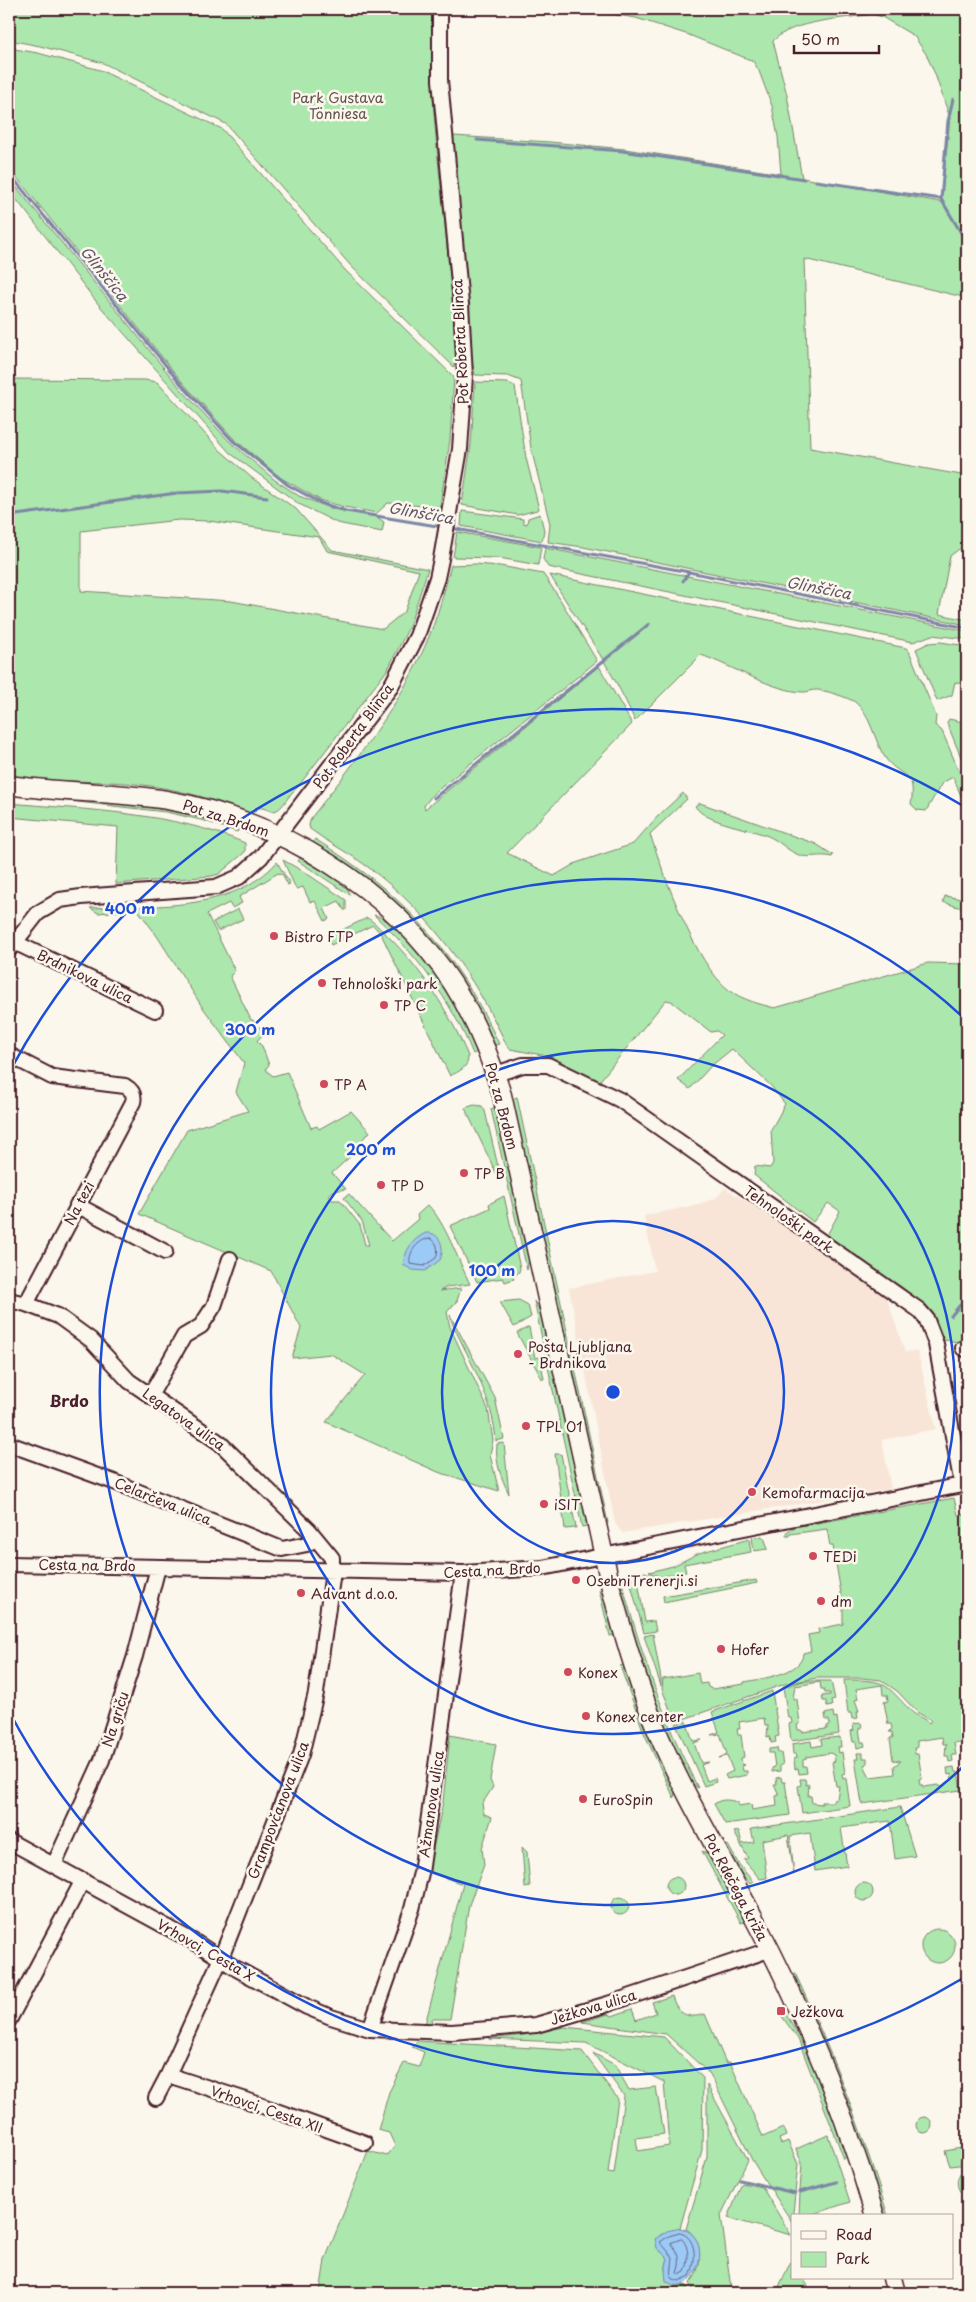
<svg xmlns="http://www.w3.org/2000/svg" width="976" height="2302" viewBox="0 0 976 2302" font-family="'Playpen Sans',sans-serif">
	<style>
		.built { fill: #f8e5d7 }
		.green { fill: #ace7ad; stroke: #7b836c; fill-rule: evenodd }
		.water { fill: #9bcaf6; stroke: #7b86a5 }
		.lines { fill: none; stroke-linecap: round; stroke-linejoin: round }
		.shore { stroke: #6a637c; stroke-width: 1 }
		.stream { stroke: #7b86a5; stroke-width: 3 }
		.minor-casing { stroke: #4a1f2b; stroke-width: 18 }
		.major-casing { stroke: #4a1f2b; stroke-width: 21 }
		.minor { stroke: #fbf7ec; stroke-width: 14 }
		.major { stroke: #fbf7ec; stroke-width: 18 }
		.ring { fill: none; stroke: #1d4ed8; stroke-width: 2.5 }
		.poi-dot { fill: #d1495b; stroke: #fbf7ec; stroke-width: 2 }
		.labels { text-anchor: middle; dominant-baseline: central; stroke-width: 5; stroke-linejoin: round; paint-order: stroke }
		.park-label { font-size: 14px; fill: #62514c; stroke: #fbf7ec }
		.street-label { font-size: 14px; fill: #4a1f2b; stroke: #fbf7ec }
		.poi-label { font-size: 14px; fill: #4a1f2b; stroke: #fbf7ec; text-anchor: start }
		.water-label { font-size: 15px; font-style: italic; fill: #625268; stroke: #fbf7ec }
		.quarter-label { font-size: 16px; font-weight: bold; fill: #4a1f2b; stroke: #fbf7ec }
		.centre { fill: #1d4ed8; stroke: #fbf7ec; stroke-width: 2.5 }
		.ring-label { font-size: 15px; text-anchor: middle; font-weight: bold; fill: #1d4ed8; stroke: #fbf7ec; stroke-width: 5; stroke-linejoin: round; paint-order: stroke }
	</style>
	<rect width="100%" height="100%" fill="#fbf7ec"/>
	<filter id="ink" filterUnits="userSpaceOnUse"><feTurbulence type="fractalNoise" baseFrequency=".02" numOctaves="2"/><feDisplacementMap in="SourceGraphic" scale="10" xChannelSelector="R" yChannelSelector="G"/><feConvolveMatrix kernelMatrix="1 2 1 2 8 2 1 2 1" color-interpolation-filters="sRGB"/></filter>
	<g filter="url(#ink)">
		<path class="built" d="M725,1188L810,1242L886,1296L905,1352L914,1351L918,1353L936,1429L882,1440L891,1489L622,1533L615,1523L611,1503L569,1288L655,1271L644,1216L696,1205L716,1198Z"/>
		<path class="green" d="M9,9H433C427,95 442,182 449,268C452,298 460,338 454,367L351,266L226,124L103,63L40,46L9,40Z
			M578,9H967V298L804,259L810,448L967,476V543L950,556L939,614L967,620V625L583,547L548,542L550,524L531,448L521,381L508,376L475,375L472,362L453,136L550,142L625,149L781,174L778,137L772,106L759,71L753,61L689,35L636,18ZM873,14L882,17L914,36L926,54L935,74L950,118L941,202L802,178L787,95L773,41C792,20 844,19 873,14Z
			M9,48L38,53L100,70L222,129L345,270L454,377L450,440L439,513L422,506L388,503L377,513L344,507L320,500L281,478L234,439L183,383L9,168Z
			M9,178L181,389L229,441L275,480L299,496L333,509L377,517L384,522L382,532L337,523L299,504L230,453L99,305L9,190Z
			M9,379L145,380L157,382L220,450L252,478L296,509L332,550L428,569L409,627L388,669L297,788C289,793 283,810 274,811C268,811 264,807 258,808L251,815C208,795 156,784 109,782C75,781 42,781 9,776ZM179,520L209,521L319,537L327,551L419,571L405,611L383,629L231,601L81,591V531Z
			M475,382L508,383L515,386L526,458L539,509L537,510L518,515L462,505L471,444Z
			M462,511L523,519V523L527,524L528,518L540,514L544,530L542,541L461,526Z
			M457,532L541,547L538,565L499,558L453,557Z
			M545,548L967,631V639L932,635L913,642L548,567L543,559Z
			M475,564L500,566L543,574L558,596L597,661L433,794L424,806L425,809L599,666L632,724L507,853L554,876L576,863L633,844L658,816L683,793L687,799L650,834C664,875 695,964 729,990C743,1000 759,1004 775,1008L928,963L965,964L967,956V1309L961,1311L966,1343L944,1340L932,1314L919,1302L903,1288L826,1237L840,1211L828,1203L813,1222L754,1175L755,1166L770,1168L773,1163L771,1130L785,1104L771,1086L732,1049L711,1066L690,1089L678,1080L722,1035L717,1031L711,1032L671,1001L666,1000L598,1083L552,1060L553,1057L510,1049L507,1046C474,975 431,914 368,867C350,853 328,843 310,829L309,825L311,818C350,768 392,716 419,659C434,629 443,597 451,565Z
			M550,575L906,648L909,651L936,716L935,725L942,731L967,790V810L953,777L942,783L926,811L917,810L911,804C917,770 901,779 886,759C874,742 872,716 855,702C849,698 823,689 815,690C812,690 808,692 804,692C775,692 730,665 701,655L635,721C613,669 579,624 550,575Z
			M940,642L967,646V684L955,682L952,695L937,701L916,649L929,643Z
			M949,719L967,723V772L947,723Z
			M42,798C111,802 173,806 239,829L237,832L205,821L166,812Z
			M9,803C88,810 171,812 245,843V852L219,874L212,876L116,884L118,827L9,817Z
			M700,803L816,844L833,855L832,857C820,854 811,858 802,856C790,853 783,844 772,838C754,828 705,824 695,806Z
			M315,839C402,893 456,950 499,1044L495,1045L470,997L361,875L312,843Z
			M301,857C314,865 347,880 350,895L298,861Z
			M283,860L306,873L346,900V910H344L339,901L324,908L329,919L325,921L315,901L310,902L303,887L296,889Z
			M277,862L290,884L287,885L283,875L278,873L239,897L242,903L232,908L229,903L207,914L235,971L230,976L251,1020H253L256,1028L260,1027L264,1033L257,1041L262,1046L269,1065L266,1068L267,1071L273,1076L287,1072L311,1128L317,1126L319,1129L351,1111L370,1132L351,1150L353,1154L332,1173L346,1189L333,1191L329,1195L332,1200H340L360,1225L365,1245H369L362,1221L344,1198L349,1194L392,1241L418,1219L417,1215L428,1205C445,1222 459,1262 470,1284L447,1287L440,1291L461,1288L457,1301L447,1312L450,1327L488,1409L493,1440L490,1455L499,1491L438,1472L326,1422L365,1375L331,1354L292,1358L301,1328L271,1271L139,1214L187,1130L248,1111L236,1092L244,1063L201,1005L157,936L138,910L98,913L90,908C152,905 232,913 277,862Z
			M945,896L967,900V910L943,902Z
			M238,909L243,919L218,931L213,922Z
			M374,915C405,920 469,1021 477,1052L473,1054C451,1000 416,954 374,915Z
			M367,918C374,921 381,930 387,935C422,970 449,1011 468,1056C469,1068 459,1071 450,1076L381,934L373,925L331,945L327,937Z
			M517,1097L608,1523L605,1524L512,1099Z
			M474,1105L482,1106L485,1111L500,1175H497L465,1108Z
			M495,1107L529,1258L527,1270L491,1109Z
			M504,1196L520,1268L519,1272L513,1277L514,1279L505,1282L503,1278L477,1282L450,1226L490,1208L489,1204Z
			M519,1300L528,1305L531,1317L514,1327L500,1302Z
			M534,1301L541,1313L587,1526L582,1527Z
			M450,1315L495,1398L504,1439L496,1441C493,1399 471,1363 453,1325Z
			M529,1327L535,1358L540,1357L544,1379H542L517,1333Z
			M504,1443L509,1494C501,1477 495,1463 497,1444Z
			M555,1454H561L576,1528L565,1529Z
			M954,1498L958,1515L967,1514V1743L965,1741L954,1743L956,1755H952L953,1761L949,1762L948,1756H945L946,1744H943L942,1737L917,1741V1748H914L915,1754H918L922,1778L919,1779L920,1785H923V1787L939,1785L940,1787L944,1786V1784L952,1780L951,1774L948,1775L947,1768L954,1767L955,1772H958L961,1790L862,1804L855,1759H858L857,1753H863V1758H867V1764L864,1765L870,1777L895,1774L894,1766L901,1761L893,1760L890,1738H893L892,1732H889L892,1729L891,1724H888L884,1702L888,1701L887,1695H883L882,1685L856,1689L858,1699L855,1700L859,1711L857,1712L858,1718L852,1719L851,1713H848L844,1680C889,1680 882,1682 912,1712C918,1717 924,1718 929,1723L931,1720L918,1713L897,1691L881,1680L862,1678H817L785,1684L675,1722L662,1689L663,1679L698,1673L700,1684L707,1683L708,1687L712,1689L744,1684V1682C760,1679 803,1674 803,1653L811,1651L808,1635L819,1633L818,1629L843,1624V1605L833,1546H830L827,1529L790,1534V1536H786L788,1531L795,1527Z
			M762,1536L765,1540L768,1549L754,1551L752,1538Z
			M749,1539L751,1552L684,1564L686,1572L660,1577L649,1572L673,1566L699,1553Z
			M645,1572L656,1577L638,1581L645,1622L654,1621L656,1631L644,1633L630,1581L634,1575Z
			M756,1580L757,1583L664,1602L663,1596Z
			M623,1586C642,1656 665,1723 698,1788C672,1774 629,1621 620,1587Z
			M599,1590H602L614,1635L610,1636Z
			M653,1634L661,1679V1686L644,1636Z
			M624,1665L642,1717L675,1791L674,1798L644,1733L620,1666Z
			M803,1681H831L835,1700L831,1701L832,1706L827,1707L826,1701H823L822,1696L830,1695V1693H825L824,1689H821L820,1682L795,1686L793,1699H797L800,1724L797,1725L798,1730H801L802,1732L827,1729V1726L830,1725L829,1720H826L825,1714L833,1712L834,1718L837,1717L839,1734L791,1741L789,1724L792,1723L791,1718H788L783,1687Z
			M772,1691L779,1736L775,1737L776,1742L771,1743L770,1736L767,1737L768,1725H765L764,1718L739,1722L740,1729H737L738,1735H741L744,1757L741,1758L742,1764L745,1765L742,1766L743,1771H747V1775L727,1779L725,1775L733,1771L727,1756L719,1758L727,1754L720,1734L711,1735L719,1732L712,1712Z
			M686,1721L693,1741L702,1740L694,1743L701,1763L709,1762L701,1765L707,1781L715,1778L716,1782L704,1786L676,1724Z
			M861,1723L862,1728H859L861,1742H864L865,1746L857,1748L856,1742H853L851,1731L854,1730L853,1724Z
			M450,1735L496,1744L490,1780L493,1787L482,1804L484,1814L492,1817L482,1848L484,1865L469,1905L450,2019H432L431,2024H425L463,1884L428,1872L443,1802Z
			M840,1737L841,1747H838L839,1753L842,1752L845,1773L842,1774L843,1779L846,1778L850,1806L802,1813L798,1786L801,1785L800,1779H805L806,1785L809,1784L808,1796H811L812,1803L822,1804V1802H833V1800L837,1799L839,1786H836L832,1762L835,1761L834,1755L830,1753L806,1757V1759L803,1760V1766H806L807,1773L799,1774L798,1768L795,1769L794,1759L797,1758L796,1754H793L792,1744L811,1741L812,1747L822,1745L821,1739Z
			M777,1748L778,1753H781L783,1765H780V1771L772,1772V1768L775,1767L773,1753H769V1749Z
			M781,1777L782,1782H785L790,1815L725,1824L714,1804C722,1798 729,1800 738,1802V1806L751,1804L752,1810L777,1806L776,1796L779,1795L774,1784H777L776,1778Z
			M900,1807L915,1856L895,1859L890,1821L841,1828L847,1866L815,1871L810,1833L790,1836L794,1874L788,1835L762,1840L767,1878L760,1879L744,1860L748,1858L734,1832L739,1831L742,1844L754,1842L751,1829Z
			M728,1845L738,1863L753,1882L750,1884L736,1867L724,1847Z
			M522,1847L527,1852L530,1887L525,1888Z
			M702,1851L709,1854L745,1922L741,1923Z
			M666 1886a9 9 0 1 1 18 0a9 9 0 1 1-18 0Z
			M855 1892a9 9 0 1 1 18 0a9 9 0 1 1-18 0Z
			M611 1906a9 9 0 1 1 18 0a9 9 0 1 1-18 0Z
			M921 1946a17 17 0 1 1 34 0a17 17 0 1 1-34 0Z
			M795,1973C832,2052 863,2132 888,2216H883L791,1974Z
			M672,1996C677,2013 687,2020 705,2014L726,2063L730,2062L763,2137L783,2128L786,2136L779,2139L781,2144L788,2141L798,2164L795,2193L769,2187L752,2160L710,2074L666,2034L582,2022L608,2014L612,2016L632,2009L636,2020L656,2013L652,2002Z
			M785,2013C814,2056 830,2105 848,2153L844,2159L798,2039L781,2015Z
			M564,2027L664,2037L703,2078L702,2150L680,2228L660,2235L657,2248L668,2258L665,2270L680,2286L686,2285L689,2293H320L325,2260L368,2151L387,2156L395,2146L389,2133L378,2130L389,2092L404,2063L419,2067L424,2052L412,2047L417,2041L582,2051L618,2099L608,2173L614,2174L624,2096L593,2053L615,2065L629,2090L656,2087L664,2134L636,2138L638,2151L669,2146L664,2082L586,2043L489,2039L524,2035Z
			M707,2085L748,2160L721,2215L731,2288L713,2293H695L690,2283C703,2269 704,2239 686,2229L707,2157Z
			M916 2125a8 8 0 1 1 16 0a8 8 0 1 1-16 0Z
			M828,2135L850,2202L807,2216H799L800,2192L837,2182L800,2191L802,2163L796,2149Z
			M967,2147V2164L950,2166L945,2151Z
			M967,2167V2198C954,2190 954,2175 967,2167Z
			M742,2183L762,2187L791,2235L728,2218Z
			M770,2188L795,2194L792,2222Z
			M792,2259V2278H803L812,2293H776Z"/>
		<path class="water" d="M426,1233C441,1232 445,1248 440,1260L425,1271L413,1270L403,1265C405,1251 412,1239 426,1233Z
			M680,2228C718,2237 694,2302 666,2281L665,2270L668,2258L657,2248L655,2239L667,2231Z"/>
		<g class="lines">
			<path class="shore" d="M430,1238C438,1242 439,1250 436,1258L424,1266L410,1264C408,1252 418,1240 430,1238Z
				M680,2233C698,2237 696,2263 690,2276L679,2281L671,2278L673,2257L660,2242L669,2236Z
				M682,2239C690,2247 689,2263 685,2272L679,2275L677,2273C682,2259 679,2253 671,2243Z"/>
			<path class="stream" d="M477,140L623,151L804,179
				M9,173L181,384L232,440L288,485L321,503L346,511L443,527
				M816,181L941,199L967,243
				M941,199L948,121L953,99
				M9,516L177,493L222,491L267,497
				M451,528L689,572L967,628
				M683,581L689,572
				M434,798L649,624
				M951,1316L960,1305L967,1302
				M740,2180L795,2193
				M800,2192L836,2182"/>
			<defs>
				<path id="minor" d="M14,942L155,1010
					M9,950L38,913L60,900L81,897L216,887L239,877L261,857L390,688L417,636L437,578L441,559L460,449L465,376L461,304L440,80V9
					M9,1055L52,1077L125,1086C132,1090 135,1094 133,1102L26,1304
					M496,1074L523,1065H548L620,1100L919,1310L926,1318L936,1344L962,1485
					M77,1205L165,1252
					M9,1300L26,1304L58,1316L91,1340L129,1381L220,1443L309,1530L332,1558V1579L316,1693L301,1755L221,1958L168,2075L243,2099L365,2143
					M963,1348L967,1350
					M150,1396L184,1336L201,1326L214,1306L230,1259
					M9,1444L114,1482L282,1549L307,1544L316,1539
					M9,1564L463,1573L542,1568L967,1484
					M9,1841L198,1944L237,1969L307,2007L331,2017L370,2029L452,2032L536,2025L608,2004L769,1950
					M54,1865L102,1760L135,1656L158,1567
					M9,2020L83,1880
					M370,2029L412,1909L421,1873L463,1573
					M156,2098L168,2075"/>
				<path id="major" d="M9,785C61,793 115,791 167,800C280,820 390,887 453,984C475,1019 490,1056 502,1095L611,1588C624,1637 638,1685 657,1731C685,1797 723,1859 756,1922C805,2015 846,2115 875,2216
					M892,2278L896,2293"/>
			</defs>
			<use href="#minor" class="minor-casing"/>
			<use href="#major" class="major-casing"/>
			<use href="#minor" class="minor"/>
			<use href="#major" class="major"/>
		</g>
	</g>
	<g class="ring">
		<circle cx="613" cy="1392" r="171"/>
		<circle cx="613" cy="1392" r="342"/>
		<path d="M966 1764A513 513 0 1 1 966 1020"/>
		<path d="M965 1977A683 683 0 0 1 10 1713M10 1071A683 683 0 0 1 965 807"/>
	</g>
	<g class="poi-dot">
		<circle cx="274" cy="936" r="5"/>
		<circle cx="322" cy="983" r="5"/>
		<circle cx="384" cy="1005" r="5"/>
		<circle cx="324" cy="1084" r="5"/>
		<circle cx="464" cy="1173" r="5"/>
		<circle cx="381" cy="1185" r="5"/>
		<circle cx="518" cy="1354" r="5"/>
		<circle cx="526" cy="1426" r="5"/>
		<circle cx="752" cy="1492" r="5"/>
		<circle cx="544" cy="1504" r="5"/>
		<circle cx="813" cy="1556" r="5"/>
		<circle cx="576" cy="1580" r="5"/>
		<circle cx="301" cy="1593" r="5"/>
		<circle cx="821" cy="1601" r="5"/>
		<circle cx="721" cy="1649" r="5"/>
		<circle cx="568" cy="1672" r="5"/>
		<circle cx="586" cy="1716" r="5"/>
		<circle cx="583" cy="1799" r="5"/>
		<rect x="776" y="2006" width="10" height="10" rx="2.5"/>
	</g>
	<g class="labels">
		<g class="park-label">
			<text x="338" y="97">Park Gustava<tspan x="338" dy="16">Tönniesa</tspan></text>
		</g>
		<g class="street-label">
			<text transform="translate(460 342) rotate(-93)">Pot Roberta Blinca</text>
			<text transform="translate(353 736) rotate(-54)">Pot Roberta Blinca</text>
			<text transform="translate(226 818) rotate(18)">Pot za Brdom</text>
			<text transform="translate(85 976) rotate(26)">Brdnikova ulica</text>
			<text transform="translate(502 1106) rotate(75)">Pot za Brdom</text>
			<text transform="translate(79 1203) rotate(-62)">Na tezi</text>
			<text transform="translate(789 1219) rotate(35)">Tehnološki park</text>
			<text transform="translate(184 1419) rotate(35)">Legatova ulica</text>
			<text transform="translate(163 1501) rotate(22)">Celarčeva ulica</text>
			<text transform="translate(87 1565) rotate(1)">Cesta na Brdo</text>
			<text transform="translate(492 1570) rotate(-3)">Cesta na Brdo</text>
			<text transform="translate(115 1719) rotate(-72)">Na griču</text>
			<text transform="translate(431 1804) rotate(-82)">Ažmanova ulica</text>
			<text transform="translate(278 1810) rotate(-69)">Grampovčanova ulica</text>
			<text transform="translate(736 1887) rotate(62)">Pot Rdečega križa</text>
			<text transform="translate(206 1950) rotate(30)">Vrhovci, Cesta X</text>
			<text transform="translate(593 2007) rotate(-17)">Ježkova ulica</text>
			<text transform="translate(267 2109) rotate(19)">Vrhovci, Cesta XII</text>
		</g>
		<g class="poi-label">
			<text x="284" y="936">Bistro FTP</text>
			<text x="332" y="983">Tehnološki park</text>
			<text x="394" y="1005">TP C</text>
			<text x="334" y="1084">TP A</text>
			<text x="474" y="1173">TP B</text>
			<text x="391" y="1185">TP D</text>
			<text x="528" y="1346">Pošta Ljubljana<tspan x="528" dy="16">- Brdnikova</tspan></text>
			<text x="536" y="1426">TPL 01</text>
			<text x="762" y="1492">Kemofarmacija</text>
			<text x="554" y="1504">iSIT</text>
			<text x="823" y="1556">TEDi</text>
			<text x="586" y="1580">OsebniTrenerji.si</text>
			<text x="311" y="1593">Advant d.o.o.</text>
			<text x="831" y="1601">dm</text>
			<text x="731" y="1649">Hofer</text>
			<text x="578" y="1672">Konex</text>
			<text x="596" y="1716">Konex center</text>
			<text x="593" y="1799">EuroSpin</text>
			<text x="791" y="2011">Ježkova</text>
		</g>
		<g class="water-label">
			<text transform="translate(105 273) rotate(51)">Glinščica</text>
			<text transform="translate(421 512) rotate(10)">Glinščica</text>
			<text transform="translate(819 587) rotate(11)">Glinščica</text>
		</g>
		<g class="quarter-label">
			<text x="69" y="1400">Brdo</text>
		</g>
	</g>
	<circle cx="613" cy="1392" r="8" class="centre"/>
	<g class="ring-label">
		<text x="130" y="914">400 m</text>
		<text x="250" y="1035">300 m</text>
		<text x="371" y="1155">200 m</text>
		<text x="492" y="1276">100 m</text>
	</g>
	<rect width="976" height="2302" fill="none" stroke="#fbf7ec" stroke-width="30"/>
	<rect x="15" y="15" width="946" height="2272" fill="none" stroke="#4a1f2b" stroke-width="2" filter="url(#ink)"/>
	<rect x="791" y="2214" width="162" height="65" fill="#fbf7ec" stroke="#b4a19f"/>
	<rect x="801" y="2231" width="25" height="8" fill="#fbf7ec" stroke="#b4a19f"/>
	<text x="836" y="2240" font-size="15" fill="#4a1f2b">Road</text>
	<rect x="801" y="2252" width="25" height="15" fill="#ace7ad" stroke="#b4a19f"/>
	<text x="836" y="2264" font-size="15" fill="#4a1f2b">Park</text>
	<path d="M794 45v8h85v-8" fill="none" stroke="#4a1f2b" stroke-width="2.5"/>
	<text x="801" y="45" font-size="15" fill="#4a1f2b" stroke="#fbf7ec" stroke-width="4" paint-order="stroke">50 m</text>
</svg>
